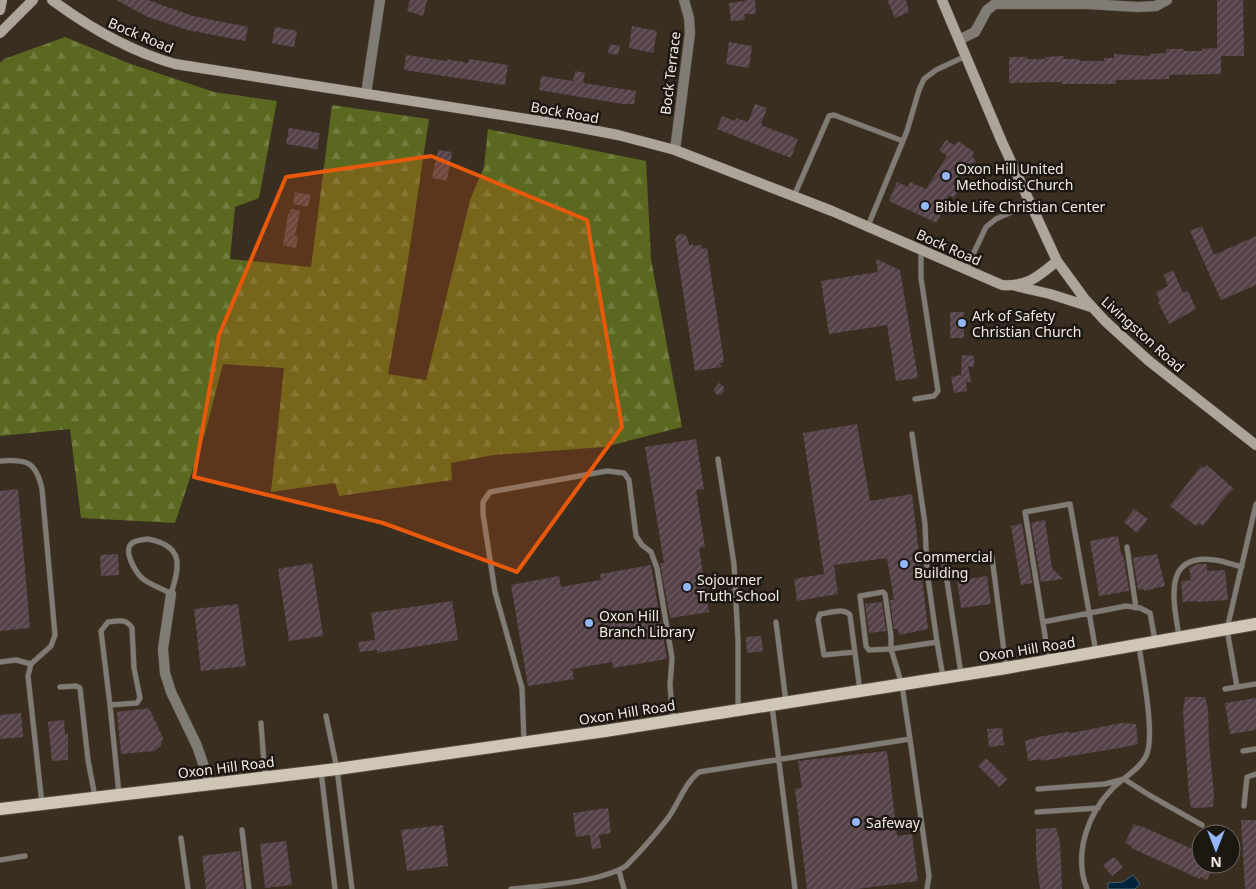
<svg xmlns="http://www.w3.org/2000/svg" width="1256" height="889" viewBox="0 0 1256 889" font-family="'Noto Sans',sans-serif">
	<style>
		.forest { fill: url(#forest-firs) }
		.water { fill: #00243a; stroke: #49606d }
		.building { fill: url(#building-hatch) }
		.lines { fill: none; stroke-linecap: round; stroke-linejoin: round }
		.service-casing { stroke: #584c40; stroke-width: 6 }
		.minor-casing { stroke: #584c40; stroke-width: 11 }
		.secondary-casing { stroke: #584c40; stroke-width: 11 }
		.primary-casing { stroke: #584c40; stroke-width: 14 }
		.service { stroke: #807b74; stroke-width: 5 }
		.minor { stroke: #807b74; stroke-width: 10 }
		.secondary { stroke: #ada599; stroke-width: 10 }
		.primary { stroke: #cfc6b6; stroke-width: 12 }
		.marked { fill: #e8590c; fill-opacity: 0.2; stroke: #e8590c; stroke-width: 4; stroke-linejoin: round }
		.poi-dot { fill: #93b7fd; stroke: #1d1712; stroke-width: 2 }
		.labels { text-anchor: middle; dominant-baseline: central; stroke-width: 5; stroke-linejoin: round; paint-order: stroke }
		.street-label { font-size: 14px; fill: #f3ebe3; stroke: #1d1712 }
		.poi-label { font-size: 14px; fill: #f3ebe3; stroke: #1d1712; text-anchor: start }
	</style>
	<defs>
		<pattern id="forest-firs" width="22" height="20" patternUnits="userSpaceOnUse" patternTransform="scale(1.25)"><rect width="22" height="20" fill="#5a6820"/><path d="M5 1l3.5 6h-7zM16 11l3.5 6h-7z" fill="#727e40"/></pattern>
		<pattern id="building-hatch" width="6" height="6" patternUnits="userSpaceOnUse" patternTransform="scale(1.25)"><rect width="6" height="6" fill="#554249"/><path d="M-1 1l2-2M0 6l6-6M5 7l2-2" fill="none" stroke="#6e5d63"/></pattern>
	</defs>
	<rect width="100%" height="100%" fill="#3a2e21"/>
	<path class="forest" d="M65,37L128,63L214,92L277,101L259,198L235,207L230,259L311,267L332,105L429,119L406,273L388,374L426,380L470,200L484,167L488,129L646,161L651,259L682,427L604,447L494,455L451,463L452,480L339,496L335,483L271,492L284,368L223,364L205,433L175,523L81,518L70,429L0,436V63L4,59Z"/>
	<path class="water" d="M1133,875L1140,884L1135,889H1108V883L1123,882Z"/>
	<path class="building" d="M116,0H148L193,16L248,27L245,41L187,30L148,17Z
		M410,0H427L423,16L407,11Z
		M745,0H755L756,14H744L745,20L731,21L729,3L745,1Z
		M887,0H906L909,12L895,18Z
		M1217,0H1243L1244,56H1221V74L1169,75V79L1116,80V84H1062V82L1009,83V57H1027V59H1045V57L1064,56V59H1079L1080,61H1104V58H1114V54L1150,56V54L1166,53V49H1184V51H1202V49L1217,48Z
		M632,26L657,31L653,53L629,48Z
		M275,27L297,31L294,47L272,43Z
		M729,42L752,46L749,68L726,64Z
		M610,44L620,46L618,55L608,53Z
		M406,55L447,61V59L468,63L469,59L508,65L505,85L404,70Z
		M575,71L585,73L583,83L636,91L634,104H623L539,90L541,76L573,81Z
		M755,104L767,108L761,125L798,139L791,158L717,129L722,116L735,121L736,118L748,122Z
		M289,128L320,133L317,149L286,144Z
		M946,140L954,145L958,141L974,152L972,157L976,161L969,170L964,167L953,184L959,190L954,198L949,195L937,223L889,201L897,182L908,187L910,182L926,189L947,156L939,150Z
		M438,150L452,152L447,181L432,178Z
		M295,192L311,195L308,207L293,204Z
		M291,209L300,211L295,236L298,237L296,248L283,245L288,214H290Z
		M1202,226L1214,255L1256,236V285L1221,300L1190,231Z
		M683,234L687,237L689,245L693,244V246L701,245L702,249L707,248L724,362L720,363L721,367L695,371L675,239L678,235Z
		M876,259L900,270L918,378L896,381L887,325L829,334L821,281L878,272Z
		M1173,270L1183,293L1188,291L1196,309L1169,324L1158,302L1160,301L1156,292L1168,286L1164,275Z
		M950,312H964V338H950Z
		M962,355L974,356V367L968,366L971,382H966L967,391L954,393L951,377L961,375Z
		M719,383L724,387V391L722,394L718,395L715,393L714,389Z
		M857,424L870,501L912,494L928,629L899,635L898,629H894L890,600H894L887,558L834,565L838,594L797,601L794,579L824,574L803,433Z
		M696,439L704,489L696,490L705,547L699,548L709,612L670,618L660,563H664L645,447Z
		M1207,465L1234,489L1226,496L1203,526L1199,523L1196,526L1170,506L1201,466L1204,468Z
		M18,489L30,628L0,631V491Z
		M1134,509L1148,519L1137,533L1124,522Z
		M1045,520L1052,568L1063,579L1041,582L1031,523Z
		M1022,524L1032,583L1021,585L1011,526Z
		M1118,536L1121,554H1122L1124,559L1129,591L1099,596L1090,541Z
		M118,554L119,575L101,576L100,555Z
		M1157,554L1165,586L1144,591V589L1138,590L1133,558Z
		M312,563L323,636L289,641L278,569Z
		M1198,564H1207V571L1225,570L1228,600L1197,602V601L1183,602L1181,581L1191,580L1189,568Z
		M651,565L667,659L613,668L612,662L572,669L574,679L528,686L511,585L559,576L561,587L601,580L600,574Z
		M987,576L991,604L961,608L957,581Z
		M452,601L458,640L377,653V650L360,652L358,642L375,640L371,613Z
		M882,602L886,631L869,633L865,604Z
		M238,604L246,666L201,671L194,609Z
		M761,636L763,651L747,653L746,637Z
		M1185,697H1205L1208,709L1209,744L1214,794L1213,807L1191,808L1189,796L1183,711Z
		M1256,698V730L1230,734L1225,703Z
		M149,708L163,738L161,746L154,751L121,754L117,712Z
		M21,713L23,737L0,739V715Z
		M64,720L65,734H68V760L52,761L48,722Z
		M1121,723L1136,724L1138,744L1125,747L1041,761V759L1028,761L1025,741L1038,737L1067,732L1072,733Z
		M1002,728L1004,745L989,747L987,729Z
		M887,751L897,836L912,834L918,881L857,889H807L795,789L802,788L798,761Z
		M986,758L1007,779L999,787L978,766Z
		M608,808L611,833L599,835L601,848L592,849L590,835L576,837L573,813Z
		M1241,820H1256V889H1245Z
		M1134,824L1141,827V826L1201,853V864H1215L1207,880L1200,877V879L1131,848L1132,846L1125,843Z
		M443,825L448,866L407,871L401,830Z
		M1056,828L1060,841L1062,889H1040L1036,856V829Z
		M286,841L292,885L265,888L260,844Z
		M240,851L244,889H206L202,856Z
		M1112,858H1115L1123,867L1112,876L1103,865Z"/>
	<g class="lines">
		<defs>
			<path id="service" d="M794,196L829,116L834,115L903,141
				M868,226L907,131L919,90L924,79L936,70L966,56
				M966,269L986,227L996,219L1030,204
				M915,399L934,396L938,391L921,278V251
				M912,434L925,524L927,571L937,642
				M718,459L734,564L738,641V710
				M0,461C26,459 36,461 42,489L55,635L51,646L31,664L28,676L42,804
				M1256,504L1227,629L1237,687L1256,684
				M148,539C184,546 180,565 171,594C163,589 154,586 146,581C137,576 122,551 132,543C137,540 142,540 148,539Z
				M1127,547L1136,608
				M883,592L885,594L891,636V649L869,650L866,646L860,596Z
				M776,622L786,702
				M1043,622L1126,606L1140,608L1150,613L1155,640
				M1179,637C1174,602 1161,553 1215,560C1224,561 1233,565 1242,567
				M855,652L824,655L818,620L820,614C830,613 843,607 850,615L860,691
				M1049,660L1025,512L1070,504L1096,652
				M0,662L16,660L31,664
				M961,674L944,561L992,557L1006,667
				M60,687L76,686L80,688L88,760L95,797
				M1225,689L1237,687
				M110,705L101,631L108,622C118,621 126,618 132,628L134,668L140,698L137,703L110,705L119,794
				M772,706L795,889
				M326,716L337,769L352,889
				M261,723L265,777
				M910,739L929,876L927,889
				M524,741L522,688L495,592L483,514V502L490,492L607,471L624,473L629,480L636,536L642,545L651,552L657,568L672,658L670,685L673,720
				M1243,751L1256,749
				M321,771L335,889
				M1038,789L1105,784L1124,779L1149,795L1202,825
				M1244,806L1247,777L1256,774
				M1037,812L1098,808
				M242,830L249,889
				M181,838L188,889
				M0,860L25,856
				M619,871L624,889
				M511,889C542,886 601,882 626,866C641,851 655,835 668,818C679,803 684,784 699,772L910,739L902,685L891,649L937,642L943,677
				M1087,889C1073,854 1088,813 1113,788C1123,778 1140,769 1146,756C1156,737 1142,669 1139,646"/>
			<path id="minor" d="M959,40L975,32L987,10L995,4H1088L1138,7L1156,6L1167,0
				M366,94L380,0
				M675,150L690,33L689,18L684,0
				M171,594L163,649L165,673L171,692L197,746L210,784"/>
			<path id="secondary" d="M52,0C90,28 129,51 175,64L566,125L618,135L675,150L832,211L1002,285C1027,287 1039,276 1057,261
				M942,0L1002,142L1057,261L1084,298L1105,321L1149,361L1256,445
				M0,10L2,0
				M0,33L33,0
				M1016,286L1050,294L1091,307"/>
			<path id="primary" d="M0,809L337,769L605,731L1006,668L1256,624"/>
		</defs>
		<use href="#service" class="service-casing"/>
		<use href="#minor" class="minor-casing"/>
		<use href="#secondary" class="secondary-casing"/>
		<use href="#primary" class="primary-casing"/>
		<use href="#service" class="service"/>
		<use href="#minor" class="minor"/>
		<use href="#secondary" class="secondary"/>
		<use href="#primary" class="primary"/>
	</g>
	<path class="marked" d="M431,156L587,220L622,427L517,572L383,523L194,477L219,335L286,177Z"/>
	<g class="poi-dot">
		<circle cx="946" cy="176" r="5"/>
		<circle cx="925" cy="206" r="5"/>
		<circle cx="962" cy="323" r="5"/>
		<circle cx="904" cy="564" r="5"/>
		<circle cx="687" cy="587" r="5"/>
		<circle cx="589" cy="623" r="5"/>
		<circle cx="856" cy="822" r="5"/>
	</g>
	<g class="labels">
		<g class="street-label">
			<text transform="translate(141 35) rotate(23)">Bock Road</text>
			<text transform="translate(670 73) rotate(-83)">Bock Terrace</text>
			<text transform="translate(565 112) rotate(10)">Bock Road</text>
			<text transform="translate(949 247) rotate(24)">Bock Road</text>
			<text transform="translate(1143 334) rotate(42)">Livingston Road</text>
			<text transform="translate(1027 649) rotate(-9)">Oxon Hill Road</text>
			<text transform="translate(627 712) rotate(-9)">Oxon Hill Road</text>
			<text transform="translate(226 767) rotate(-7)">Oxon Hill Road</text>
		</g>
		<g class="poi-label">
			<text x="956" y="168">Oxon Hill United<tspan x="956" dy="16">Methodist Church</tspan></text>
			<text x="935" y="206">Bible Life Christian Center</text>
			<text x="972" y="315">Ark of Safety<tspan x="972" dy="16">Christian Church</tspan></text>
			<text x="914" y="556">Commercial<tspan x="914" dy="16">Building</tspan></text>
			<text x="697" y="579">Sojourner<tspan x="697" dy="16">Truth School</tspan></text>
			<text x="599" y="615">Oxon Hill<tspan x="599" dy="16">Branch Library</tspan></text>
			<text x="866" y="822">Safeway</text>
		</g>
	</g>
	<g transform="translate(1216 849) rotate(180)"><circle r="24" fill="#1d1712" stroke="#736c66"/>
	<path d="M0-4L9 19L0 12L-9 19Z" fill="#93b7fd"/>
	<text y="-8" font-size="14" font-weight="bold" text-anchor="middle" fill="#f3ebe3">N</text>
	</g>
</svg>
